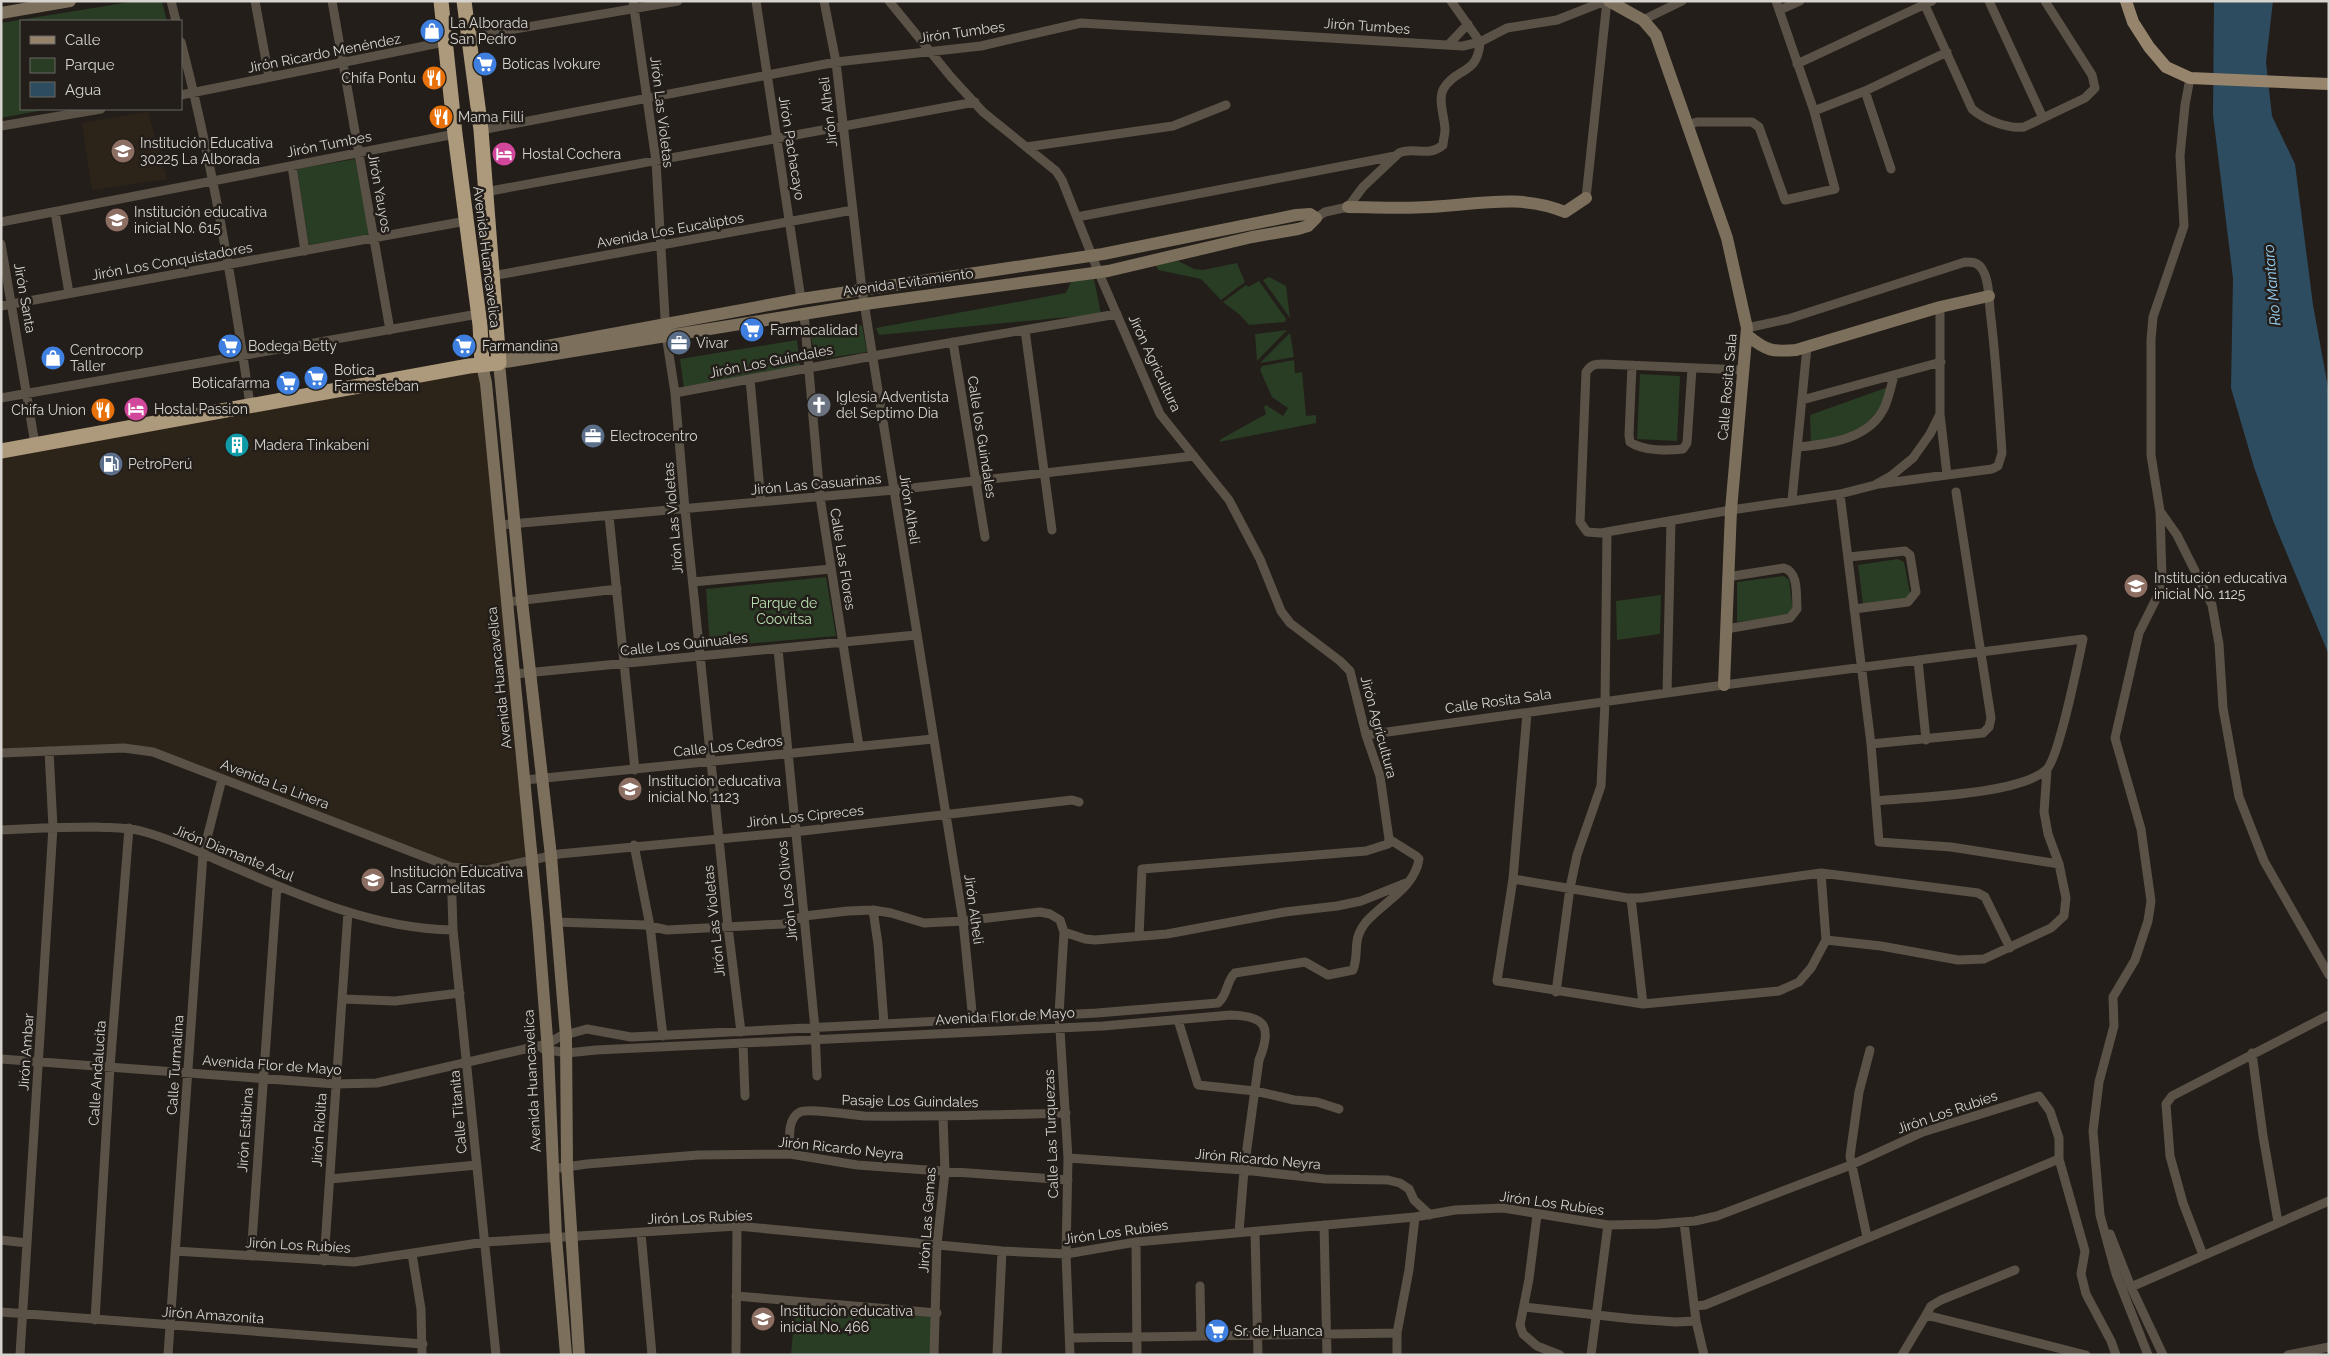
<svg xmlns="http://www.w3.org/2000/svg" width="2330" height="1356" viewBox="0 0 2330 1356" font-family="Raleway,sans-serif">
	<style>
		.built { fill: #2d2419 }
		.green { fill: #293c24 }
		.water { fill: #2e4c60 }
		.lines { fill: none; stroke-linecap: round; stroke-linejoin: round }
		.street { stroke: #5a5246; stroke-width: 9 }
		.secondary { stroke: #7c6f5c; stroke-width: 12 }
		.primary { stroke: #96856c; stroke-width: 12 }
		.highway { stroke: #ad997b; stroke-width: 15 }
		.labels { text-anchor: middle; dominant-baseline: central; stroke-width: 5; stroke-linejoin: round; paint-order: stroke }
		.poi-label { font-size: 14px; fill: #d7d4d0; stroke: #231e19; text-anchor: start }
		.street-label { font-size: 14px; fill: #d7d4d0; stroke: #231e19 }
		.park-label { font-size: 14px; fill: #b8e0af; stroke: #231e19 }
		.water-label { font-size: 15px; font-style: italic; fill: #98d2f7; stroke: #231e19 }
	</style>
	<rect width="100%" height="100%" fill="#231e19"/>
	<path class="built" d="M148,112L167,179L92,190L82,123Z
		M477,369L485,383L529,859L495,864L449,862L153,748L1,750V455Z"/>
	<path class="green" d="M136,1H162L167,21H21V109H49L1,118V23Z
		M355,159L370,234L309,245L297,169Z
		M1178,261L1194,269L1203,270L1237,263L1245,282L1221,300L1201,279L1158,270L1156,265Z
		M1093,274L1101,314L879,335L876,328L1066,293L1073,278Z
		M1269,277L1286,286L1290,318L1263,280Z
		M1259,281L1286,319L1285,322L1249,325L1240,315L1223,302L1246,285L1248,287Z
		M862,325L867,352L815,360L811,336Z
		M1287,330L1257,361L1255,334Z
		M1290,333L1294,357L1260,363Z
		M797,340L800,366L684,389L680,359Z
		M1294,360L1295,373L1302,372L1306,416L1316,415V423L1219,442L1221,439L1266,414L1264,407L1266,405L1283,416L1288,408L1272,397L1260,370L1262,366Z
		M1640,374L1680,376L1677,441L1637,439Z
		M1891,386C1871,434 1858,434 1811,444L1810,415Z
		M1898,559L1904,562L1910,593L1906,599L1863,604L1858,565Z
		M1784,576L1789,580L1793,611L1790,615L1737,622V582Z
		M826,577L836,636L710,647L706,589Z
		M1661,595L1660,634L1617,640L1616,601Z
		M795,1307L932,1317L930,1355H791Z"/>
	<path class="water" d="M2214,1H2273L2266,62L2272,116L2295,164L2313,305L2329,393V655L2274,523L2254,467L2231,388L2233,278L2213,115Z"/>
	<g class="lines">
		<path class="street" d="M171,1L176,21
			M255,1L269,77
			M332,1L390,330
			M633,1L656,161L666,335L675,393L685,509L728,927L741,1032
			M756,1L801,299
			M824,1L836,62L862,290L963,921L973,1021
			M889,1L951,77L983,112L1056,171L1062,180L1098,271L1160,414L1229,500L1260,559L1281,611L1290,623L1340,661L1350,671L1366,735L1380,776L1389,839L1388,844L1366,851L1142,869L1139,936
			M1451,1L1480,42
			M1923,1L1972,109C1985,120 2007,129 2024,127L2085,98L2095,88L2092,75L2045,1
			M1989,1L2043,118
			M1780,10L1800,1
			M1643,20L1682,1
			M181,42C212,161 233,283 250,405
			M1448,45L1468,24
			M1797,64L1932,1
			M1865,91L1891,169
			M181,95L469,37L678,1
			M1814,111L1865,91L1947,52
			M1687,125L1697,122H1752L1759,127L1785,200L1835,189L1814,111L1776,1
			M1,126L101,109
			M481,130L836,62L981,46L1081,23L1463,46L1480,42L1507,28L1557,20L1605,1
			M1026,147L1173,126L1226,105
			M292,166L305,251
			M485,192L975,102
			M1586,198L1607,1
			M55,212L69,293
			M1077,217L1395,156
			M1316,218L1325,212L1348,207L1363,187L1399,153C1413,146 1428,158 1443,145C1443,140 1445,135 1445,130C1445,118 1437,99 1444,88C1457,67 1478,75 1480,42
			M1,222L455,134
			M1,244L35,444
			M492,276L853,210
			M1,306L466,221
			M804,314L820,497L859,746
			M1747,328L1788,319L1965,262C1972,262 1978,262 1982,269C1989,279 1989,298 1990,310C1996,358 1999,406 2002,453L1998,466L1992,469L1879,484
			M1025,330L1052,530
			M953,342L985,537
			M1632,365L1629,435L1630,442C1643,451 1668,451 1683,449L1687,443L1692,368
			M1744,370L1602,364C1594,364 1591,365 1586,372L1580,522L1587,532L1601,533L1731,510L1840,494L1875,485L1891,476L1913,458L1930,434L1940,414V307
			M750,379L761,502
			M675,393L873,356L1117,314
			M1,398L478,314
			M1802,400L1941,362
			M1940,414L1947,475
			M1798,447C1829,444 1871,439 1885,406C1889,397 1891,386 1894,376
			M1840,494L1871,744L1879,842L1951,847L2059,864
			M1792,500L1807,347
			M2160,511L2177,535L2212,605L2219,644L2223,708L2239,797L2264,861L2329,975
			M609,516L635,770
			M500,525L894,490L1194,456
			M1849,557L1905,551L1910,555L1916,592L1908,602L1854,609
			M693,582L831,569
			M508,602L617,589
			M1726,629L1790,618L1797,609C1796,596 1799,572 1784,568L1727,577
			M778,649L815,1029L817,1076
			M1918,660L1926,740
			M515,674L916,635
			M1667,693L1671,521
			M1527,713L1513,879L1497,981L1643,1004L1779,991L1799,982L1811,968L1826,940L1821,873
			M1366,735L1724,685L2083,639C2078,661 2059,759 2046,770C2018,795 1915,797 1876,801
			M1871,744L1983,733L1989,727L1991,718L1956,492
			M1,753L124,748L153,752L451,867L487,870L559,854L794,832L1072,800L1079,802
			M525,780L933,739
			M1,830C33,828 64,827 96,827C111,828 126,827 141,831C169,838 196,851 222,862C296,894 372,929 453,930
			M634,845L650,926L663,1036
			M451,867L453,930L496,1355
			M1513,879L1627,898H1641L1821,873L1978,893L1985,897L2010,948
			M1631,898L1643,1004
			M873,910L878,944L884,1024
			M555,922L645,925L667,930L783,924L804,916L848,911L873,910L891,913L924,923L963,921L1040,912L1050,914L1060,920L1064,932L1059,1014L1068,1158L1066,1254L1070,1355
			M1064,932L1085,939L1095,940L1167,934L1285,912L1337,906L1361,901L1406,883
			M1826,940L1881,946L1958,960L1984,959L2051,928L2064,916L2066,898L2059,864L2048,834L2044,812L2047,770
			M1556,992L1570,888L1577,855L1601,786L1605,702L1607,532
			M343,999L395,1001L460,993
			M1178,1020L1198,1085L1255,1091L1294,1100L1317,1102L1339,1109
			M743,1044L745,1096
			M543,1049L567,1053L596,1050L1103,1026L1231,1015C1267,1016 1272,1028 1259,1060L1244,1170L1239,1232
			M2252,1053L2263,1136L2278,1222
			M1,1059L336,1084L377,1083L547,1044L561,1036L587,1029L631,1037L1097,1013L1218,1003C1228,995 1226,981 1235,973L1305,962L1328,975L1353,970C1360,951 1351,941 1366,922C1383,902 1415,888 1419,859L1416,856L1389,839
			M790,1154C790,1142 786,1119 800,1112C808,1108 852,1115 864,1116C932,1117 999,1115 1066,1113
			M1068,1158L1244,1170L1325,1179L1388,1180L1400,1183L1409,1189L1414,1200L1430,1215
			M552,1169L587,1164L698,1155L790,1154L857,1165L1068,1180
			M330,1179L477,1165
			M1537,1215L1529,1279L1520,1325L1523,1334L1537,1346L1560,1355
			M1684,1222L1696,1321L1704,1355
			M1324,1225L1327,1355
			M1255,1232L1258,1355
			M641,1233L652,1355
			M2110,1234L2131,1287L2329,1201
			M1867,1237L1850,1156L1859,1092L1870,1050
			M1,1240L27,1243
			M1136,1242L1137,1355
			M175,1251L354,1262L485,1242L737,1226L1002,1251L1066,1254L1136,1242L1415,1217L1455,1210L1503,1208L1608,1225L1658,1224L1695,1221L1717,1216L1851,1165L1923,1132L2039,1096L2050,1111L2059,1138V1159L2085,1251L2081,1274L2086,1294L2111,1341L2116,1355
			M412,1254L421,1309L422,1355
			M2203,1255L2183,1203L2170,1156L2166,1104L2172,1096L2329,1015
			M251,1256L277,886
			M324,1261L348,912
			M1200,1286L1201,1336
			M2131,1287L2163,1355
			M736,1296L937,1313
			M1694,1306L1705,1305L2059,1159
			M1524,1307L1633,1319L1676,1322L1696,1321
			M1,1312L423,1344
			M1926,1315L1931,1306L1941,1300L2015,1270
			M95,1320L110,1067L129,828
			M1070,1338L1397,1333
			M20,1355L53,827L49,751
			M168,1355L203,854L222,779
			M736,1355L737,1226
			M934,1355L937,1244L945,1172L943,1117
			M997,1355L1002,1251
			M1397,1355V1333L1409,1270L1415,1217
			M1591,1355L1608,1225
			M1902,1355L1926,1315L2086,1355
			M2148,1355L2116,1274L2100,1215L2093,1131L2099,1082L2114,1026L2113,997L2135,960L2148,921L2151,901L2141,829L2115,738L2139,633L2158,595L2162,578L2160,511L2151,455V340L2153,317L2184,226L2180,156L2185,105L2190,78
			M2288,1355L2329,1347"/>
		<path class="secondary" d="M1609,1L1643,20L1656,35L1727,238L1747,328L1731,510L1724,685
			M1,13L70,1
			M1348,207C1375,207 1402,209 1429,207C1476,205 1519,193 1565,212L1586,198
			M1748,336C1767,351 1772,352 1796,350L1940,307L1989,296
			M498,355L801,299L1103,254L1296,215L1310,214L1316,218L1308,226L1298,229L1252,237L1108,271L865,304L499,363L522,601L551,856L566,1036L567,1166L579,1355
			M482,365L486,383L538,923L548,1051L556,1237L566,1355"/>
		<path class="primary" d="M2126,1L2133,22L2149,47L2166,67L2190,78L2329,84"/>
		<path class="highway" d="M441,1L455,134L480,325L482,365
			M1,451L469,366L499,363L481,130L464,1"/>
	</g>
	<defs>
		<symbol id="shop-disc" viewBox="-11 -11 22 22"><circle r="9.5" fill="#3f7fe0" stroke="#231e19"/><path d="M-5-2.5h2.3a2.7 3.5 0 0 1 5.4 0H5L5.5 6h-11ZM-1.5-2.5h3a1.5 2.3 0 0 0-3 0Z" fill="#fff"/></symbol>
		<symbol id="supermarket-disc" viewBox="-11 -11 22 22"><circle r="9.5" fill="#3f7fe0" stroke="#231e19"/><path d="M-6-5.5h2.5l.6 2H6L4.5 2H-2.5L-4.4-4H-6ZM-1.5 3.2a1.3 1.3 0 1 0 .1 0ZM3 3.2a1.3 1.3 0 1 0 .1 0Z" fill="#fff"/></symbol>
		<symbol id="restaurant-disc" viewBox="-11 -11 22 22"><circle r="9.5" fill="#e8710a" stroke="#231e19"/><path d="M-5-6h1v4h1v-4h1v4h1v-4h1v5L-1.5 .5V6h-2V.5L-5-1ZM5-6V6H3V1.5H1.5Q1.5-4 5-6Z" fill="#fff"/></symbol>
		<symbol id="school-disc" viewBox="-11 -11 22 22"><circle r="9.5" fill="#8d6e63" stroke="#231e19"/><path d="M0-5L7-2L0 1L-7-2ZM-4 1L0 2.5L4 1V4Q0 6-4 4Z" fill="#fff"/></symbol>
		<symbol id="hotel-disc" viewBox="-11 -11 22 22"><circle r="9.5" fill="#d1479c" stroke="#231e19"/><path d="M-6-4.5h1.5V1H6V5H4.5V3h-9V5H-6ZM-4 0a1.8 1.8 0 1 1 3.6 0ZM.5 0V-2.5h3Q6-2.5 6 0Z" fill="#fff"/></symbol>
		<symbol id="office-disc" viewBox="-11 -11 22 22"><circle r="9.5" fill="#5c6f8a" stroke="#231e19"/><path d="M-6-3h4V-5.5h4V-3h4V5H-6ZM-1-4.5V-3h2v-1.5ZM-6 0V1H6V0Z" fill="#fff"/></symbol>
		<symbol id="church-disc" viewBox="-11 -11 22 22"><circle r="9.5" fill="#6b7280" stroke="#231e19"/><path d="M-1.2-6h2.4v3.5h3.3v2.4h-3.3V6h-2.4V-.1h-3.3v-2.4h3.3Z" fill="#fff"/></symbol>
		<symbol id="building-disc" viewBox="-11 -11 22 22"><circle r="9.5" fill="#0f9aa8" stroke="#231e19"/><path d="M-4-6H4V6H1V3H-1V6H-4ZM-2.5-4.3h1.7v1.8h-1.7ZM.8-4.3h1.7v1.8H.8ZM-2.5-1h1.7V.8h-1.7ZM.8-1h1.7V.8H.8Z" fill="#fff"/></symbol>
		<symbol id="fuel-disc" viewBox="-11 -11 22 22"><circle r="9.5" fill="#5c6f8a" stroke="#231e19"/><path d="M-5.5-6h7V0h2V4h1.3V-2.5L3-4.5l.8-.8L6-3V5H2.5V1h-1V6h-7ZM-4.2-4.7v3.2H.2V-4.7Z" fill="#fff"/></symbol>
	</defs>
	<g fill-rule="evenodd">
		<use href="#shop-disc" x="418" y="17" width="28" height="28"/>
		<use href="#supermarket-disc" x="471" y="50" width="28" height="28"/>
		<use href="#restaurant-disc" x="420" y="64" width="28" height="28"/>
		<use href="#restaurant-disc" x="427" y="103" width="28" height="28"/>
		<use href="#school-disc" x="109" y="137" width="28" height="28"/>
		<use href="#hotel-disc" x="490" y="140" width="28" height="28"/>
		<use href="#school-disc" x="103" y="206" width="28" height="28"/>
		<use href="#supermarket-disc" x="738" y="316" width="28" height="28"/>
		<use href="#office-disc" x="665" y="329" width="28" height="28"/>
		<use href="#supermarket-disc" x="216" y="332" width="28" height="28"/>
		<use href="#supermarket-disc" x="450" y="332" width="28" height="28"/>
		<use href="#shop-disc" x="39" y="344" width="28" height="28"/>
		<use href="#supermarket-disc" x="302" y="364" width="28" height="28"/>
		<use href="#supermarket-disc" x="274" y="369" width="28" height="28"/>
		<use href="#church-disc" x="805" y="391" width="28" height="28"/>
		<use href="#hotel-disc" x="122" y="395" width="28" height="28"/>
		<use href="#restaurant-disc" x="89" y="396" width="28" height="28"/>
		<use href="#office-disc" x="579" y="422" width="28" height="28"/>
		<use href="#building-disc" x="223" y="431" width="28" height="28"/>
		<use href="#fuel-disc" x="97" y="450" width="28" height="28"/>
		<use href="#school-disc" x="2122" y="572" width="28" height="28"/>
		<use href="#school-disc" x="616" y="775" width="28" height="28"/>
		<use href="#school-disc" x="359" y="866" width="28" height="28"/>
		<use href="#school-disc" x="749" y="1305" width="28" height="28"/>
		<use href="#supermarket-disc" x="1203" y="1317" width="28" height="28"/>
	</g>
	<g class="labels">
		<g class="poi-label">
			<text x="450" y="23">La Alborada<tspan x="450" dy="16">San Pedro</tspan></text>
			<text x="502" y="64">Boticas Ivokure</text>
			<text x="416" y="78" text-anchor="end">Chifa Pontu</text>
			<text x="458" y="117">Mama Filli</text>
			<text x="140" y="143">Institución Educativa<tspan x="140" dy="16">30225 La Alborada</tspan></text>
			<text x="522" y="154">Hostal Cochera</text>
			<text x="134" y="212">Institución educativa<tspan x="134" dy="16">inicial No. 615</tspan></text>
			<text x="770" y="330">Farmacalidad</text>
			<text x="696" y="343">Vivar</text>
			<text x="248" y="346">Bodega Betty</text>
			<text x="482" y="346">Farmandina</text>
			<text x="70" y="350">Centrocorp<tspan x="70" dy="16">Taller</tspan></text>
			<text x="334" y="370">Botica<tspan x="334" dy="16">Farmesteban</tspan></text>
			<text x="270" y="383" text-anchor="end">Boticafarma</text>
			<text x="836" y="397">Iglesia Adventista<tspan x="836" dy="16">del Septimo Dia</tspan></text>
			<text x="154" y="409">Hostal Passion</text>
			<text x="86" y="410" text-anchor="end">Chifa Union</text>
			<text x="610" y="436">Electrocentro</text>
			<text x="254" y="445">Madera Tinkabeni</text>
			<text x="128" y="464">PetroPerú</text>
			<text x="2154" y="578">Institución educativa<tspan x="2154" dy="16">inicial No. 1125</tspan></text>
			<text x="648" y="781">Institución educativa<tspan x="648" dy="16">inicial No. 1123</tspan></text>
			<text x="390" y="872">Institución Educativa<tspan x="390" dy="16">Las Carmelitas</tspan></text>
			<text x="780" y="1311">Institución educativa<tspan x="780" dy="16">inicial No. 466</tspan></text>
			<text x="1234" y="1331">Sr. de Huanca</text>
		</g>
		<g class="street-label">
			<text transform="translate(1367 26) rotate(4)">Jirón Tumbes</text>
			<text transform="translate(962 32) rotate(-8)">Jirón Tumbes</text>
			<text transform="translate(324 53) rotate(-11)">Jirón Ricardo Menéndez</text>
			<text transform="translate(662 112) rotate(83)">Jirón Las Violetas</text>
			<text transform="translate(828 112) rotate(-97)">Jirón Alheli</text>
			<text transform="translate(329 144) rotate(-11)">Jirón Tumbes</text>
			<text transform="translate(792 148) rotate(81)">Jirón Pachacayo</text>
			<text transform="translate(380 193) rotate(80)">Jirón Yauyos</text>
			<text transform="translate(670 230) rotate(-10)">Avenida Los Eucaliptos</text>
			<text transform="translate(487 257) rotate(83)">Avenida Huancavelica</text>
			<text transform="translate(172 261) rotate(-10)">Jirón Los Conquistadores</text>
			<text transform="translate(908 282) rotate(-8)">Avenida Evitamiento</text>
			<text transform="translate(25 298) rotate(80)">Jirón Santa</text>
			<text transform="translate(771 361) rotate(-11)">Jirón Los Guindales</text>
			<text transform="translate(1155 363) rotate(65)">Jirón Agricultura</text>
			<text transform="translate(1727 387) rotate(-85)">Calle Rosita Sala</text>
			<text transform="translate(982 437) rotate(81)">Calle los Guindales</text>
			<text transform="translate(816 484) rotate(-5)">Jirón Las Casuarinas</text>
			<text transform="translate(910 509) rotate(81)">Jirón Alheli</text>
			<text transform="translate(673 518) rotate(-95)">Jirón Las Violetas</text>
			<text transform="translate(843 559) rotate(81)">Calle Las Flores</text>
			<text transform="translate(684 644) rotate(-6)">Calle Los Quinuales</text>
			<text transform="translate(499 678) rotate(-96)">Avenida Huancavelica</text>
			<text transform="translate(1498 701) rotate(-8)">Calle Rosita Sala</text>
			<text transform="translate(1379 727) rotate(75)">Jirón Agricultura</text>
			<text transform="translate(728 746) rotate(-6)">Calle Los Cedros</text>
			<text transform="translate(275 784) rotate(21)">Avenida La Linera</text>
			<text transform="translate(805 816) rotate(-6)">Jirón Los Cipreces</text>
			<text transform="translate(234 853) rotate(22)">Jirón Diamante Azul</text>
			<text transform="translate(787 891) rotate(-96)">Jirón Los Olivos</text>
			<text transform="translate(974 909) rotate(82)">Jirón Alheli</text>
			<text transform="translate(714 921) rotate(-96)">Jirón Las Violetas</text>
			<text transform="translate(1005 1016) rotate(-3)">Avenida Flor de Mayo</text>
			<text transform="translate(26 1052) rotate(-86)">Jirón Ambar</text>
			<text transform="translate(175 1065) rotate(-86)">Calle Turmalina</text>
			<text transform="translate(272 1065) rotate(4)">Avenida Flor de Mayo</text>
			<text transform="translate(97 1073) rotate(-86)">Calle Andalucita</text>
			<text transform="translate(532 1081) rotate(-93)">Avenida Huancavelica</text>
			<text transform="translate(910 1101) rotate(1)">Pasaje Los Guindales</text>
			<text transform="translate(458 1112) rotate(-95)">Calle Titanita</text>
			<text transform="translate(1947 1112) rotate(-19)">Jirón Los Rubíes</text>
			<text transform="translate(245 1130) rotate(-86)">Jirón Estibina</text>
			<text transform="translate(319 1130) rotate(-86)">Jirón Riolita</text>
			<text transform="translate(1051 1134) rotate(-92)">Calle Las Turquezas</text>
			<text transform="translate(841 1148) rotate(6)">Jirón Ricardo Neyra</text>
			<text transform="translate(1258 1159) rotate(5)">Jirón Ricardo Neyra</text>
			<text transform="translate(1552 1203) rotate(8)">Jirón Los Rubíes</text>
			<text transform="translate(700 1217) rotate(-2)">Jirón Los Rubíes</text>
			<text transform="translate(927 1220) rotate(-86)">Jirón Las Gemas</text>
			<text transform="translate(1116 1232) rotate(-8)">Jirón Los Rubíes</text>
			<text transform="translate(298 1245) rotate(3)">Jirón Los Rubíes</text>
			<text transform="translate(213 1315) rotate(4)">Jirón Amazonita</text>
		</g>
		<g class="park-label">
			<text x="784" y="603">Parque de<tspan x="784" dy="16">Coovitsa</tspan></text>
		</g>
		<g class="water-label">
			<text transform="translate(2272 285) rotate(-95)">Río Mantaro</text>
		</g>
	</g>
	<rect width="2330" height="1356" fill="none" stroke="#d7d4d0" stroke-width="5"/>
	<rect x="20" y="20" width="162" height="90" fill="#231e19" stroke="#6b6762"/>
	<rect x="30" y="36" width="25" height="8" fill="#96856c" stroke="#6b6762"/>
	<text x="65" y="45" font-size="15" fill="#d7d4d0">Calle</text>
	<rect x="30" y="58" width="25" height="15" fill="#293c24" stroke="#6b6762"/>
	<text x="65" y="70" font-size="15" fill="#d7d4d0">Parque</text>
	<rect x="30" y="82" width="25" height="15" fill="#2e4c60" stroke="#6b6762"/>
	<text x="65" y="95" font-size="15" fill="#d7d4d0">Agua</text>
</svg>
